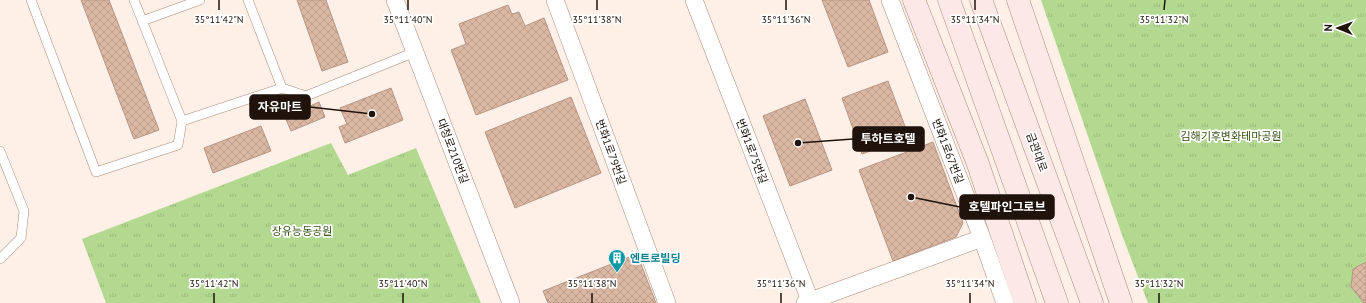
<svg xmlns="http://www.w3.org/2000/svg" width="1366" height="303" viewBox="0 0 1366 303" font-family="'PT Sans','Noto Sans KR',sans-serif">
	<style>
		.park { fill: url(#park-tufts) }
		.building { fill: url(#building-cross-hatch); stroke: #b79583 }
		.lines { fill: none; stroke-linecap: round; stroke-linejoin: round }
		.lane-casing { stroke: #ab8a78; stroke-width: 10 }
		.street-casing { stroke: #ab8a78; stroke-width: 18 }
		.secondary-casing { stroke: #ab8a78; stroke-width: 23 }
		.lane { stroke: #fff; stroke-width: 9 }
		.street { stroke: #fff; stroke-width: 17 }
		.secondary { stroke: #fce8e6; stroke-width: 22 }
		.ticks { fill: none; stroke: #1f130c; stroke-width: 1.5 }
		.labels { text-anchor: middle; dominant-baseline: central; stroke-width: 3.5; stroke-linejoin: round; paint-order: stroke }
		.park-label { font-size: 11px; fill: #375315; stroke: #fff }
		.street-label { font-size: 11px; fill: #1f130c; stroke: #fff }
		.culture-label { font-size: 11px; font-weight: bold; fill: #0d838f; stroke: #fff; text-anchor: start }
		.ticks-label { font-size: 10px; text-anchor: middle; fill: #1f130c; stroke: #fff; stroke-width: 3.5; stroke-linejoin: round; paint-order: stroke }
		.leader { fill: none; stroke: #1f130c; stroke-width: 1.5 }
		.callout-dot { fill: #1f130c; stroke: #fff; stroke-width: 1.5 }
		.callout { fill: #1f130c; stroke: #1f130c; stroke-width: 1.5 }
		.callout-label { font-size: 12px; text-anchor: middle; font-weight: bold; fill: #fff }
	</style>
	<defs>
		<pattern id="park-tufts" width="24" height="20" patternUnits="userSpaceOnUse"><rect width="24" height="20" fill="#b3d990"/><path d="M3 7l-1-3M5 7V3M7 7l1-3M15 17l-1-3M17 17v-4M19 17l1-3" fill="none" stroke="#9ab97b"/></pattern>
		<pattern id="building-cross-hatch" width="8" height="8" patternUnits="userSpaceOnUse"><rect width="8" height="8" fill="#dbb8a4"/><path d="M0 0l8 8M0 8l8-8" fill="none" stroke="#bc9d8c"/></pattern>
	</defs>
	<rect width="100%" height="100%" fill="#feefe7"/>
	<path class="park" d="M1041,0H1366V303H1148L1122,235Z
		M331,143L348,175L416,148L481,303H106L82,239Z"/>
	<path class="building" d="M81,0H109L159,130L134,139Z
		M297,0H326L348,62L322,71Z
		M822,0H869L888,52L848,67Z
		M508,5L512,14L519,12L525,26L544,18L568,80L476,115L451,50L466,44L459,24Z
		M888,81L909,137L862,154L842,98Z
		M391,88L403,120L345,143L339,127L347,124L340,108Z
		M571,97L601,173L515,208L485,132Z
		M805,99L832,170L790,186L763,116Z
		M319,102L325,117L291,131L285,117Z
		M261,126L271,151L213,173L204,148Z
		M933,142L963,223L956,237L893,261L859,170Z
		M637,254L656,303H548L543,291Z
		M1366,262V302L1364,303L1351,287L1353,269Z"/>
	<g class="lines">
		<defs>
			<path id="lane" d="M31,0L96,172L178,145L182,121L134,0
				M248,0L282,88
				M142,21L200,0
				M182,121L282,88L306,96L415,52
				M0,151L24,211L21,238L0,259"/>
			<path id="street" d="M395,0L511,303
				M555,0L667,303
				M694,0L811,303
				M890,0L982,238L1005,303
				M805,303L982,238"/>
			<path id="secondary" d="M914,0L978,164L1025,303
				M949,0L1057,303
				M981,0L1092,303
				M1018,0L1121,303"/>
		</defs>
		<use href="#lane" class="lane-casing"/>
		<use href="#street" class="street-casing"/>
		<use href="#secondary" class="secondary-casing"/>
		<use href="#lane" class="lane"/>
		<use href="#street" class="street"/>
		<use href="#secondary" class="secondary"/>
	</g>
	<path class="ticks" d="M219,10V0M408,10V0M597,10V0M786,10V0M975,10V0M1164,10L1165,0M214,303V293M403,303V293M592,303V293M781,303V293M970,303V293M1159,303V293"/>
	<defs>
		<symbol id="building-pin" viewBox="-11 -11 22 30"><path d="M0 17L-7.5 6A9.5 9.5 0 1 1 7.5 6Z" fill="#0f9aa8" stroke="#fff"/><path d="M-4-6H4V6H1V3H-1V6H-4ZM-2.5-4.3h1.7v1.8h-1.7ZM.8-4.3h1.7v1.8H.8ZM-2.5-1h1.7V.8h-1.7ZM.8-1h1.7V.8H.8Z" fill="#fff"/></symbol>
	</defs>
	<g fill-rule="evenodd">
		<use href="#building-pin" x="607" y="248" width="20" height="27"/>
	</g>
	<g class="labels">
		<g class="park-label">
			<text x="1231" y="136">김해기후변화테마공원</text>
			<text x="302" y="231">장유능동공원</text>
		</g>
		<g class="street-label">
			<text transform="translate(453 151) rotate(69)">대청로210번길</text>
			<text transform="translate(752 151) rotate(69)">번화1로75번길</text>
			<text transform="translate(948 151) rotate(69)">번화1로67번길</text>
			<text transform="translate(611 152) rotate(70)">번화1로79번길</text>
			<text transform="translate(1037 152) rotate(70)">금관대로</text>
		</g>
		<g class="culture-label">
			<text x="630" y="258">엔트로빌딩</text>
		</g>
	</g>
	<g class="ticks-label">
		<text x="219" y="23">35°11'42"N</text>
		<text x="408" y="23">35°11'40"N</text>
		<text x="597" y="23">35°11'38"N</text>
		<text x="786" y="23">35°11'36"N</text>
		<text x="975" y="23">35°11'34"N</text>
		<text x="1164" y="23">35°11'32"N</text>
		<text x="214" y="287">35°11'42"N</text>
		<text x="403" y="287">35°11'40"N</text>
		<text x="592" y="287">35°11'38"N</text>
		<text x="781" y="287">35°11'36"N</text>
		<text x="970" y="287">35°11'34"N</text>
		<text x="1159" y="287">35°11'32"N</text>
	</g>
	<path class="leader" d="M372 114L310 107M798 143L853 139M911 197L960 207"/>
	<g class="callout-dot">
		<circle cx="372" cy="114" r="4"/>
		<circle cx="798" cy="143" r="4"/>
		<circle cx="911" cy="197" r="4"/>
	</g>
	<g class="callout">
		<rect x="250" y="95" width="60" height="24" rx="4"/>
		<rect x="853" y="127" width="71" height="24" rx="4"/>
		<rect x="960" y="195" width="94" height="24" rx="4"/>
	</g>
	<g class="callout-label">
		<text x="280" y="111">자유마트</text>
		<text x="888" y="143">투하트호텔</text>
		<text x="1007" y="211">호텔파인그로브</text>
	</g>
	<g transform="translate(1338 28) rotate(271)" stroke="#ffffff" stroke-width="3" paint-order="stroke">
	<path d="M0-3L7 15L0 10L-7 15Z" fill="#1f130c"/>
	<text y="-6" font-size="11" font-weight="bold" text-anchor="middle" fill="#1f130c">N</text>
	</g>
</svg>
